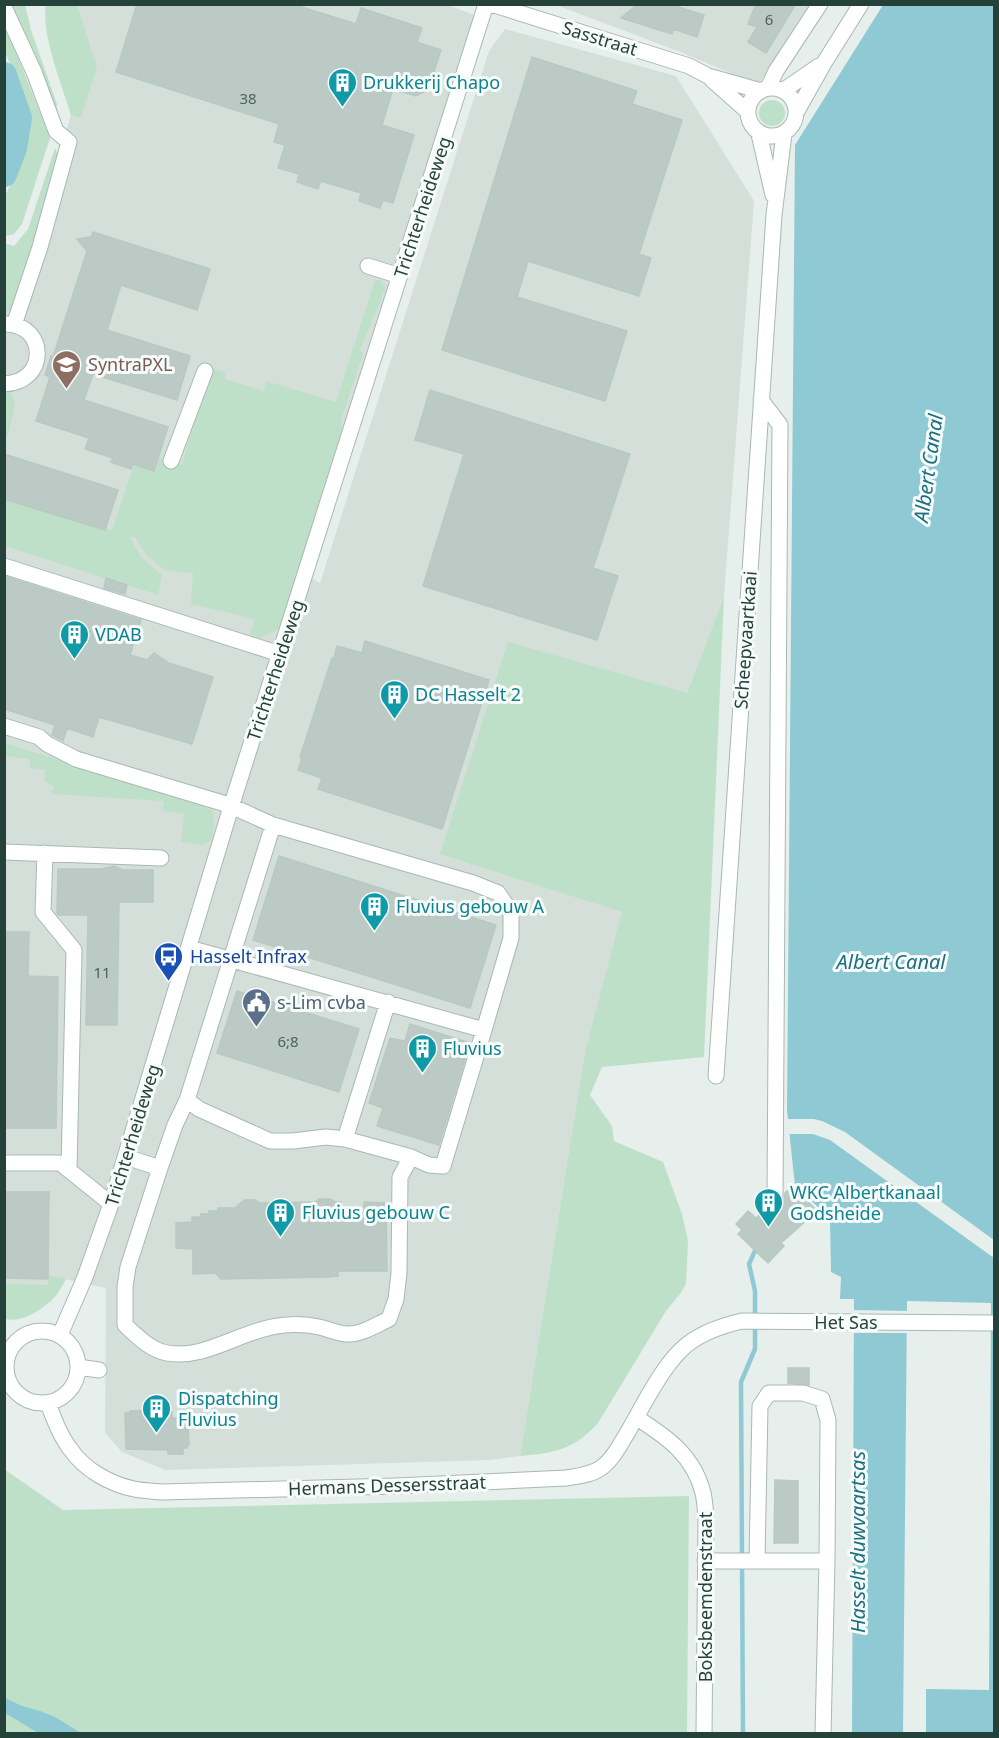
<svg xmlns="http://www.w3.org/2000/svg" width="999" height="1738" viewBox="0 0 999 1738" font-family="'Noto Sans',sans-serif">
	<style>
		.built { fill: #d4dfda }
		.green { fill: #bfe0c8 }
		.water { fill: #8ec9d4 }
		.pier { fill: #e6efeb }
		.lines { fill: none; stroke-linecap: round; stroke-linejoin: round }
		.stream { stroke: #8ec9d4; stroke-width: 4.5 }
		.river { stroke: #8ec9d4; stroke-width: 26 }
		.building { fill: #bbcac4; stroke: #b8c9c2; stroke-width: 1.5 }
		.minor-casing { stroke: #a8b8b2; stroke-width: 17 }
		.minor { stroke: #fff; stroke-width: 15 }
		.labels { text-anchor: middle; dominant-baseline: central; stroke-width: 6; stroke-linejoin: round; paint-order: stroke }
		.number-label { font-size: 15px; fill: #4a645c }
		.street-label { font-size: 18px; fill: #24423a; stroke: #f7fbf9 }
		.culture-label { font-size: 18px; fill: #0d838f; stroke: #f7fbf9; text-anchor: start }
		.education-label { font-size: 18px; fill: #785e54; stroke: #f7fbf9; text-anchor: start }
		.transit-label { font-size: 18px; fill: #164399; stroke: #f7fbf9; text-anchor: start }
		.service-label { font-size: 18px; fill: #4e5e75; stroke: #f7fbf9; text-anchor: start }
		.water-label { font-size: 20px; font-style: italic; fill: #1c6f80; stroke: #f7fbf9 }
	</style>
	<rect width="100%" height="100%" fill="#e6efeb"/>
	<path class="built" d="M445,4L477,16L302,573L320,583L489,51L505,29L676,76L754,201L724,596L687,693L585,1052L520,1456L490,1460L165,1470L122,1452L105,1433L106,1288L65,1279L5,1319L4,252L27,259L42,215L71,115L50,46L45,12L46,5Z
		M556,5H811L758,85L683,53Z"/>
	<path class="green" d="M12,5H25L31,30L57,104V117Z
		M46,5H77L97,67L81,118L71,115C62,85 41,35 46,5Z
		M4,22L50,138L22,224L14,234L5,236V195L15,177L29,123L13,71L5,52Z
		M4,91C14,111 15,128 5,148Z
		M759 113a13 13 0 1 1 26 0a13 13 0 1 1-26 0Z
		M55,148L59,158L42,215L11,309L5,314L4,243L14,246L28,229Z
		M375,280H379L385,286L381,300L360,349L363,354L341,420L342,432L289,608L278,629L260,638L250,634L255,619L191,604L193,573L165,570L147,556L135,537L130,538L142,558L162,575L158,595L5,546L4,498L112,530L134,465L155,472L159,457L182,465L208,367L225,372V379L264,391L266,381L336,402Z
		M4,390L11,393L15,405L8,436H5Z
		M724,596L704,1057L602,1067L590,1095L612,1126L614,1141L663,1162L682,1214L688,1241L686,1284L680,1294L666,1311L598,1423C574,1450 554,1453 520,1456L585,1052L622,912L440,854L508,642L687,693Z
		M5,743L193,802L212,810L214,825L212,840L202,845L181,842L184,814L163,811L164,801L51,794L54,787L44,781L45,770L30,768V759L5,756Z
		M49,1275L66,1279C62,1286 58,1294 52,1300C40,1311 21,1323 5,1319V1284L48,1285Z
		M4,1469L63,1510L689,1496L687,1733H5Z"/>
	<path class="water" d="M883,5H994V1733H926V1689L989,1690L991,1303L907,1301L903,1733H852L854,1299H840L841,1277L831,1272L830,1218L795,1186L787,1110L795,145Z
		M5,1698L22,1706L40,1711L55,1717L81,1733L40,1734L5,1713Z"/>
	<path class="pier" d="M785,1119H814L822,1121L845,1132L994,1240V1258L830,1140L813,1134H786Z
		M851,1310L910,1311V1333H851Z"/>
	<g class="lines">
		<path class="stream" d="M743,1734L741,1382L755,1349V1291L749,1264L755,1251"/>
		<path class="river" d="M4,75L19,118L14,148L4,174"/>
	</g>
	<path class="building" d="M137,4H292L356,24L361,8L422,28L417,42L441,50L428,90L416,96L393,89L382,125L414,135L393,203L383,200L380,208L359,201L361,193L321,181L318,189L297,182L299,174L278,168L285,145L274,142L279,124L116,72Z
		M634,4H669L704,15L697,37L673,29L672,34L621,18L634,7Z
		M756,4H796L766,53L748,42L757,27L748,24Z
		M532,57L637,91L632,104L682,120L639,254L651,258L639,296L528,261L517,297L627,331L605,401L442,350Z
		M93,232L210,269L197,310L121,285L107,330L190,356L177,400L93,374L84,400L168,427L154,471L133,464L131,469L111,462L113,458L85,449L89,438L36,421L50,377L45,375L51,356L53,357L87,251L77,239L91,237Z
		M430,390L630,454L593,568L618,576L597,640L423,586L464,454L415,440Z
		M4,454L118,490L105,530L4,499Z
		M4,576L141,620L130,655L147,660L154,653L169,663L213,677L192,744L99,717L93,737L67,728L63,741L52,735L55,725L4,709Z
		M106,578L127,585L125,594L104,588Z
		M365,641L489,680L442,829L318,789L322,778L298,770L302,758L300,757L332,658H334L337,646L362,653Z
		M279,856L496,925L470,1008L253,940Z
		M114,866L123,870H153V902H119L117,1025H86L88,915H58L57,913L58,869H102Z
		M4,932H29L28,976L58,977L56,1128H4Z
		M237,991L359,1029L339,1092L217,1053Z
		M410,1024L470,1043L439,1145L377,1126L383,1108L369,1103L390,1038L405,1041Z
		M793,1187L817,1211L781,1243L784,1246L768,1263L738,1234L742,1230L736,1224L748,1211L756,1218L771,1205L780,1204L784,1200L785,1193Z
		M4,1192H49L48,1279L4,1278Z
		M319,1199H330L335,1202H341V1216L364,1215V1202L386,1203L387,1271H338V1276L327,1277L221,1279L215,1273L193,1274V1249L176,1248V1223L192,1222V1217H201V1214H209V1211H218V1208H235L244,1200H256L259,1203L316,1202Z
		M788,1368H809V1385L788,1383Z
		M167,1410V1412H172V1418H186V1421H188L189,1445H187V1448H183V1454H168V1450L126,1449L125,1413H130V1411Z
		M775,1480L798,1481V1543H774Z"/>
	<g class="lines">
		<defs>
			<path id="minor" d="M491,4L689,66L708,76L761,91
				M4,7L34,72L56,131L69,142L40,247L14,325
				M712,80L747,111
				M748 112a24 24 0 1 1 48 0a24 24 0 1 1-48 0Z
				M768,88L776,71L820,4
				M784,90L819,66
				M797,111L824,63L861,4
				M759,134L773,195
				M368,266L400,276
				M4,384C48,383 48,325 6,324
				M761,400L780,425L775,1196
				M171,461L205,371
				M4,566L280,654
				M4,726L39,737L47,744L76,759L229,805L273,825L473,883L498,893L511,912V938L484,1030L189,948
				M4,852L161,858
				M45,853L43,912L74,950L69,1170
				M716,1076L774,215L784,134
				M187,1100L273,825
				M345,1139L388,1002
				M126,1157L160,1168L128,1267L125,1287V1325C137,1336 150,1350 167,1353C201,1359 232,1337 264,1329C281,1324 302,1323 319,1327C328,1329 337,1333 346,1334C361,1335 376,1325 389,1319L396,1299L399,1273L400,1177L411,1157L345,1139L326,1137L293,1141H270L199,1109L187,1100L175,1125L160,1168
				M411,1157L429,1165L443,1166L484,1030
				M4,1163H60L111,1204
				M6 1367a36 36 0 1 1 72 0a36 36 0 1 1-72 0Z
				M60,1335L85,1277L111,1204L231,807L486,4
				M78,1367L99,1370
				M48,1403C54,1419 60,1436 71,1450C85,1470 110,1484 134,1489C143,1491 153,1491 162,1492L396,1486L566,1478C578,1476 591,1475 601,1468C612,1460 619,1447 626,1435C641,1410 660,1370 681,1350C697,1334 720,1326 742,1321L994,1323
				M637,1418C667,1437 694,1456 703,1493C705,1501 705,1509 706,1517L704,1734
				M705,1561H827L823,1734
				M757,1561L760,1406L769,1393H803L822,1399L828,1420L827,1561"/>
		</defs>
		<use href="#minor" class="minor-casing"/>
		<use href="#minor" class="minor"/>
	</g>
	<defs>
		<symbol id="building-pin" viewBox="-11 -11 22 30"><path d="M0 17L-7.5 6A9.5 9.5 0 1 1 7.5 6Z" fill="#0f9aa8" stroke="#f7fbf9"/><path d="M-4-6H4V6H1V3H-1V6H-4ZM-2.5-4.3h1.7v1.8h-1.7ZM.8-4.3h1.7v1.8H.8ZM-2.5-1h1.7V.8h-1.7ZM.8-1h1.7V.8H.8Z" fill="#fff"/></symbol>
		<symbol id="university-pin" viewBox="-11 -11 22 30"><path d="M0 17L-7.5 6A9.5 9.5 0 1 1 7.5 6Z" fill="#8d6e63" stroke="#f7fbf9"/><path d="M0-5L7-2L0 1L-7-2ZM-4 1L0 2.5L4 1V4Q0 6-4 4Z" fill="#fff"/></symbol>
		<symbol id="bus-pin" viewBox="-11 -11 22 30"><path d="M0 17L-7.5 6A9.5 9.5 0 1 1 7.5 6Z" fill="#1a4fb4" stroke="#f7fbf9"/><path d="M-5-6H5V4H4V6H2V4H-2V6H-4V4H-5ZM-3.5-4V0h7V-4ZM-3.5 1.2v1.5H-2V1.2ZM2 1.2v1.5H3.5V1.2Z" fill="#fff"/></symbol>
		<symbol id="civic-pin" viewBox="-11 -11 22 30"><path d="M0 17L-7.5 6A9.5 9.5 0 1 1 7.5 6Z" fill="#5c6f8a" stroke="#f7fbf9"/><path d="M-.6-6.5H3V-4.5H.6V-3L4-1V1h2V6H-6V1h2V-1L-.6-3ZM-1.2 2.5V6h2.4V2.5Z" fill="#fff"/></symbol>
	</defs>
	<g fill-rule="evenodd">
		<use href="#building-pin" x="326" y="66" width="33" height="45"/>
		<use href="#university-pin" x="50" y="348" width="33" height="45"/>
		<use href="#building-pin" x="58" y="618" width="33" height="45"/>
		<use href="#building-pin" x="378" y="678" width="33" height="45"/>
		<use href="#building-pin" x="358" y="890" width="33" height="45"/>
		<use href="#bus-pin" x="152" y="940" width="33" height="45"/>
		<use href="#civic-pin" x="240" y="986" width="33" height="45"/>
		<use href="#building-pin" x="406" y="1032" width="33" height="45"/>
		<use href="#building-pin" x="752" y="1186" width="33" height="45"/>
		<use href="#building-pin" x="264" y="1196" width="33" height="45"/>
		<use href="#building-pin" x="140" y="1392" width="33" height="45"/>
	</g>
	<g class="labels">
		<g class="number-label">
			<text x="769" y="19">6</text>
			<text x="248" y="98">38</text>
			<text x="102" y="972">11</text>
			<text x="288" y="1041">6;8</text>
		</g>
		<g class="street-label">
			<text transform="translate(600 38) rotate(17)">Sasstraat</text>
			<text transform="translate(422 207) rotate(-72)">Trichterheideweg</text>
			<text transform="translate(745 640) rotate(-86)">Scheepvaartkaai</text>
			<text transform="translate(275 670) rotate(-72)">Trichterheideweg</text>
			<text transform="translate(132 1135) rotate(-73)">Trichterheideweg</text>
			<text x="846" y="1322">Het Sas</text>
			<text transform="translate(387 1485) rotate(-2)">Hermans Dessersstraat</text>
			<text transform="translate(705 1597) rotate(-90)">Boksbeemdenstraat</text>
		</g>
		<g class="culture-label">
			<text x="363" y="82">Drukkerij Chapo</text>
			<text x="95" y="634">VDAB</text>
			<text x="415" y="694">DC Hasselt 2</text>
			<text x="396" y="906">Fluvius gebouw A</text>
			<text x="443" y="1048">Fluvius</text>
			<text x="790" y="1192">WKC Albertkanaal<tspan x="790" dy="21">Godsheide</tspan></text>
			<text x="302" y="1212">Fluvius gebouw C</text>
			<text x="178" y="1398">Dispatching<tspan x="178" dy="21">Fluvius</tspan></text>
		</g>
		<g class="education-label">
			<text x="88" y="364">SyntraPXL</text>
		</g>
		<g class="transit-label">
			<text x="190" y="956">Hasselt Infrax</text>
		</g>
		<g class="service-label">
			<text x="277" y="1002">s-Lim cvba</text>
		</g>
		<g class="water-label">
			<text transform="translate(928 468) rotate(-82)">Albert Canal</text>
			<text x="891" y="961">Albert Canal</text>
			<text transform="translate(857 1542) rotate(-90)">Hasselt duwvaartsas</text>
		</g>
	</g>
	<rect width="999" height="1738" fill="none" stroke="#24423a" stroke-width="12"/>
</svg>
